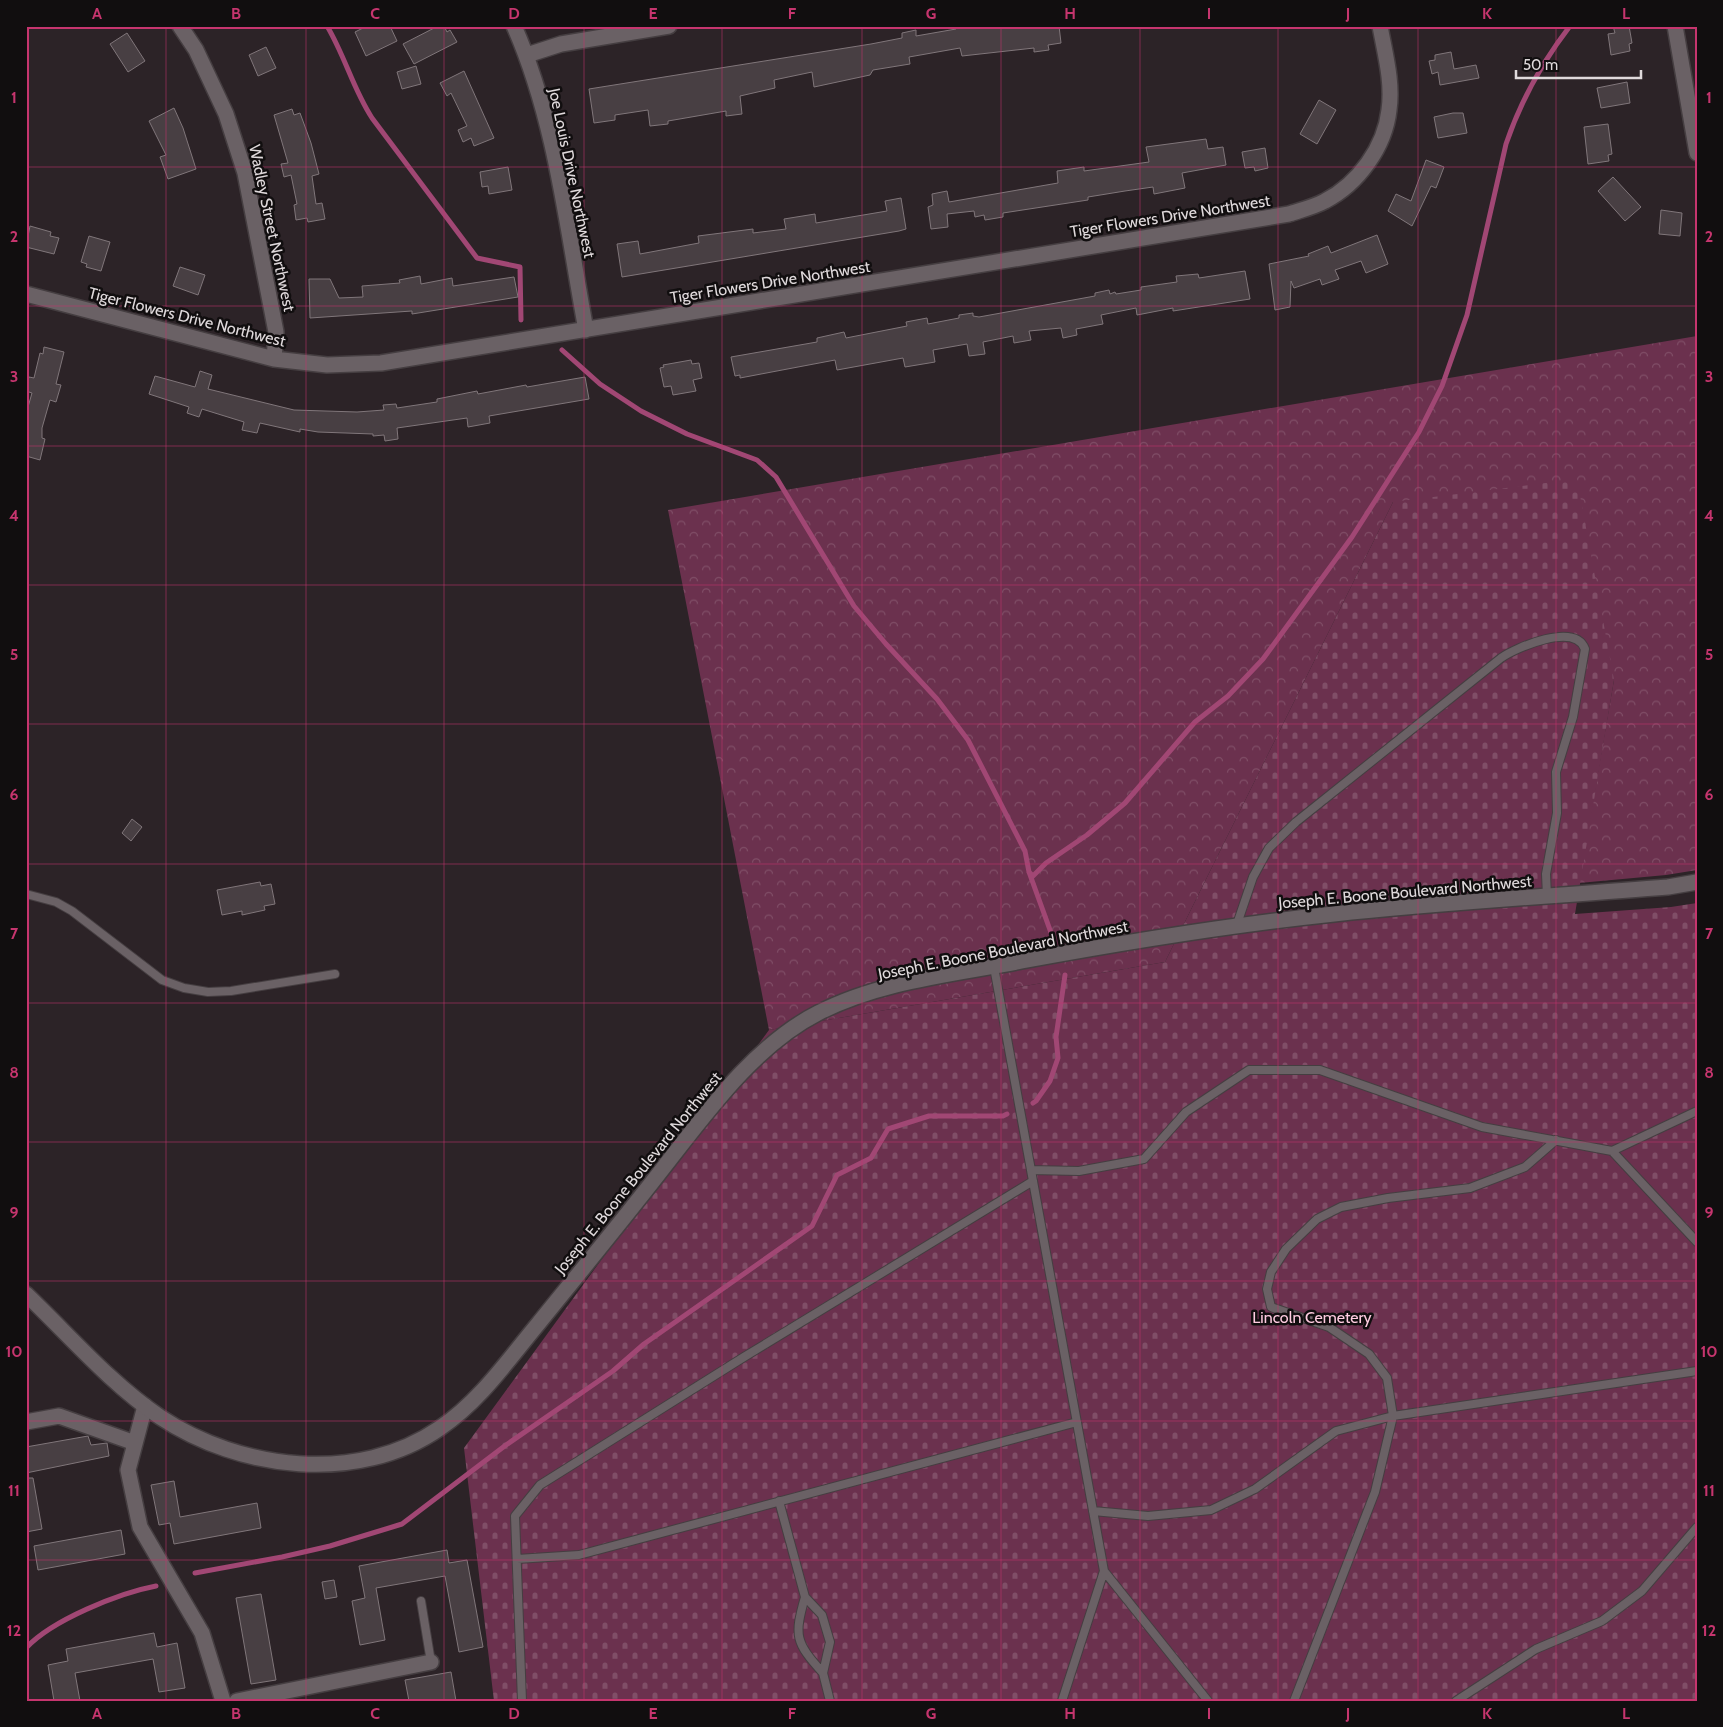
<svg xmlns="http://www.w3.org/2000/svg" width="1723" height="1727" viewBox="0 0 1723 1727" font-family="Cabin,sans-serif">
	<style>
		.forest { fill: url(#forest-crowns) }
		.cemetery { fill: url(#cemetery-stones) }
		.lines { fill: none; stroke-linecap: round; stroke-linejoin: round }
		.stream { stroke: #a14774; stroke-width: 5 }
		.building { fill: #483f43; stroke: #80767a }
		.service-casing { stroke: #453e41; stroke-width: 10 }
		.minor-casing { stroke: #453e41; stroke-width: 18 }
		.secondary-casing { stroke: #453e41; stroke-width: 18 }
		.service { stroke: #6a6165; stroke-width: 8 }
		.minor { stroke: #6a6165; stroke-width: 15 }
		.secondary { stroke: #6a6165; stroke-width: 15 }
		.grid { fill: none; stroke: #c6356e; stroke-width: 1; stroke-opacity: 0.55 }
		.labels { text-anchor: middle; dominant-baseline: central; stroke-width: 5; stroke-linejoin: round; paint-order: stroke }
		.street-label { font-size: 16px; fill: #e0dadc; stroke: #110e0f }
		.park-label { font-size: 16px; fill: #ffcce1; stroke: #110e0f }
		.neatline { fill: none; stroke: #c6356e; stroke-width: 2 }
		.grid-label { font-size: 16px; text-anchor: middle; font-weight: bold; fill: #c6356e }
	</style>
	<defs>
		<pattern id="forest-crowns" width="20" height="18" patternUnits="userSpaceOnUse" patternTransform="scale(1.25)"><rect width="20" height="18" fill="#6b314e"/><path d="M2 6a3 3 0 1 1 6 0M12 15a3 3 0 1 1 6 0" fill="none" stroke="#804e67"/></pattern>
		<pattern id="cemetery-stones" width="16" height="16" patternUnits="userSpaceOnUse" patternTransform="scale(1.25)"><rect width="16" height="16" fill="#6b314e"/><path d="M2 7V4a2 2 0 0 1 4 0v3zM10 15v-3a2 2 0 0 1 4 0v3z" fill="#804e67"/></pattern>
	</defs>
	<rect width="100%" height="100%" fill="#2c2327"/>
	<path class="forest" d="M1697,336V870L1666,875L1579,883L1614,680L1393,502L1165,962L769,1030L668,510Z"/>
	<path class="cemetery" d="M1577,479L1614,680L1575,914L1671,907L1697,903V1701H494L464,1448L769,1030L1165,962L1393,502Z"/>
	<g class="lines">
		<path class="stream" d="M327,26C345,56 353,89 372,118L477,258L520,267L521,320
			M562,350L600,384L641,411L687,434L757,460L776,477L854,606L886,644L937,699L968,740L1025,851L1029,872L1054,941
			M1029,872L1033,876L1046,863L1087,835L1125,803L1195,722L1228,696L1263,659L1352,537L1419,432L1442,386L1467,315L1506,144C1520,103 1543,61 1570,26
			M1033,1103L1036,1101L1050,1081L1058,1058L1056,1037L1065,975
			M195,1573L282,1557L330,1546L402,1524L506,1445L613,1371L644,1344L812,1226L837,1175L871,1158L888,1129L929,1116H1003L1007,1114
			M26,1648C52,1620 119,1593 156,1586"/>
	</g>
	<path class="building" d="M367,26H390L397,41L366,56L355,32Z
		M438,26H444L447,32L450,30L457,42L414,64L403,44Z
		M955,26H1059L1061,43L1048,45L1049,50L1034,52V48L962,56L960,48L909,57L910,64L873,70L870,75L814,87L812,72L774,80L775,88L740,96L742,114L726,116V111L668,121V124L650,126L648,110L615,115V120L594,123L589,89L871,44L902,38V33L916,30V36L956,29Z
		M1613,26H1629L1632,43L1629,44L1630,51L1611,55L1608,34L1615,33Z
		M127,33L145,61L128,72L110,44Z
		M266,47L276,68L258,76L249,55Z
		M1451,52L1454,69L1476,65L1479,78L1440,85L1438,72L1432,74L1429,61L1435,60V55Z
		M416,66L421,84L402,89L397,72Z
		M464,71L494,138L474,146L471,138L463,142L458,130L467,126L451,93L447,96L440,83Z
		M1627,82L1630,103L1601,108L1597,88Z
		M1319,100L1336,110L1317,144L1300,134Z
		M174,108L183,128L196,169L168,179L160,157L166,155L149,121Z
		M292,109L294,115L300,113L311,143L319,174L312,176L316,204L322,203L325,219L308,222L307,218L296,220L294,205L297,204L291,175L284,177L281,164L288,163L274,115Z
		M1453,113H1463L1467,133L1438,138L1434,117Z
		M1608,124L1612,154L1608,155L1609,161L1588,164L1584,127Z
		M1206,139L1208,149L1223,147L1226,165L1182,173L1185,188L1154,194L1153,187L1125,191L1088,197V200L1003,213V217L985,220L984,215L975,217L974,211L947,214L948,227L931,229L928,207L933,205L932,194L947,191L949,202L1058,183L1057,171L1084,167V171L1149,162L1146,147Z
		M1265,148L1268,168L1255,171L1254,167L1245,168L1242,152Z
		M1426,160L1444,167L1436,188L1431,186L1412,226L1388,211L1396,194L1411,201Z
		M508,167L512,190L489,194L488,186L482,187L480,172Z
		M1613,177L1641,207L1625,221L1598,191Z
		M901,198L906,229L899,231L622,277L617,244L638,241L640,254L699,243L698,236L753,229V233L786,229L784,219L815,214L816,223L887,211L885,201Z
		M1661,210L1682,213L1680,236L1659,234Z
		M30,226L51,232L50,236L59,238L54,254L26,247Z
		M1377,235L1388,264L1366,273L1361,261L1335,270L1339,279L1322,285L1320,279L1294,288L1291,281L1290,307L1275,310L1269,264L1309,256L1308,254L1328,246L1331,253Z
		M89,236L110,242L101,271L86,267L87,264L81,262Z
		M180,267L205,275L198,295L173,286Z
		M1245,271L1250,299L1173,311V308L1137,315L1136,308L1101,315L1103,324L1076,329L1077,335L1063,338L1061,328L1029,331L1031,340L1014,343L1013,336L983,342L985,354L969,356L967,344L933,350L935,362L905,367L903,358L837,370L835,360L740,378V375L735,376L731,357L817,342V338L844,332L846,338L907,326L906,322L927,318L928,324L959,318V315L973,313V316L979,317L1095,296V293L1109,290L1110,294L1115,292L1116,294L1141,290V287L1177,282L1176,276L1198,274L1199,278Z
		M420,276L421,284L452,278L453,286L514,277L518,297L412,314V311L310,318L309,279H330L339,298L363,297L362,286L400,283L399,280Z
		M44,347L64,352L56,384L61,385L56,402L50,400L42,428V438L45,439L40,460L26,456V414L32,393L26,391V387L29,377L34,378L40,353L43,354Z
		M691,360L692,364L699,363L702,378L693,380L696,391L673,395L671,386L664,387L660,368L664,367L663,365Z
		M200,371L212,375L208,389L294,410L357,412L384,410L383,405L396,404L397,408L437,402V399L477,391L478,394L526,385L527,387L585,377L589,399L489,416L490,423L468,427L467,418L397,428L398,439L385,441L384,435L373,436V434L318,432L300,429V432L260,423L257,433L242,430L244,422L202,409L199,417L187,413L189,407L149,394L155,376L195,387Z
		M132,819L142,827L131,841L122,833Z
		M260,882L261,886L271,884L275,904L264,906L265,910L242,915V911L222,915L217,890Z
		M88,1436L91,1445L107,1443L109,1456L26,1473V1447Z
		M26,1478H33L42,1529L26,1532Z
		M174,1481L180,1517L257,1503L261,1528L174,1544L170,1523L159,1525L151,1485Z
		M121,1530L125,1554L38,1570L34,1546Z
		M447,1550L449,1563L467,1560L483,1647L459,1652L445,1576L376,1588L385,1640L360,1645L352,1601L365,1598L359,1566Z
		M334,1580L337,1597L325,1599L322,1582Z
		M261,1594L276,1680L251,1684L236,1598Z
		M154,1633L157,1647L177,1643L185,1688L159,1692L153,1659L75,1673L80,1701H54L48,1665L68,1661L66,1649Z
		M451,1672L456,1701H409L405,1680Z"/>
	<g class="lines">
		<defs>
			<path id="service" d="M26,894L56,902L72,911L162,980L184,988L208,992L231,991L335,974
				M1236,927L1253,877L1269,848L1296,822L1501,658C1517,647 1575,622 1585,649L1573,717L1556,772L1557,813L1546,874L1547,896
				M994,967L1104,1571L1062,1701
				M1612,1151L1697,1111
				M1031,1170L1079,1171L1144,1159L1186,1112L1249,1070H1320L1482,1127L1612,1151L1697,1242
				M779,1501L805,1597L822,1615L830,1642L823,1673L830,1701
				M1093,1511L1148,1516L1211,1510L1255,1489L1336,1431L1393,1416L1697,1371
				M517,1559L579,1555L1077,1422
				M1104,1571L1208,1701
				M805,1597C794,1636 795,1642 823,1673
				M421,1601L431,1662
				M522,1701L515,1516L540,1485L744,1357L1033,1181
				M1294,1701L1375,1492L1393,1416L1387,1378L1369,1354L1329,1327L1271,1307L1267,1289L1271,1272L1286,1249L1317,1219L1341,1207L1388,1198L1470,1188L1525,1167L1556,1140
				M1456,1701L1536,1649L1602,1621L1642,1591L1697,1527"/>
			<path id="minor" d="M180,26L196,50L226,114L245,173L276,332L274,359
				M514,26C556,121 567,229 586,330
				M1675,26L1697,153
				M527,55L561,44L669,26
				M26,294L274,359L327,365L381,363L1289,214C1301,210 1314,207 1325,201C1358,184 1385,147 1389,110C1393,82 1385,54 1380,26
				M145,1406L128,1470L140,1527L202,1633L223,1701
				M26,1422L59,1416L135,1443
				M237,1701L431,1662"/>
			<path id="secondary" d="M26,1294C70,1336 110,1383 160,1417C240,1470 358,1485 440,1428C480,1401 508,1360 538,1324C580,1272 623,1220 664,1167C707,1112 755,1045 818,1013C880,981 955,974 1022,961C1125,942 1230,925 1334,914C1445,902 1556,896 1668,887L1697,882"/>
		</defs>
		<use href="#service" class="service-casing"/>
		<use href="#minor" class="minor-casing"/>
		<use href="#secondary" class="secondary-casing"/>
		<use href="#service" class="service"/>
		<use href="#minor" class="minor"/>
		<use href="#secondary" class="secondary"/>
	</g>
	<path class="grid" d="M166,26V1701M306,26V1701M444,26V1701M584,26V1701M722,26V1701M862,26V1701M1001,26V1701M1140,26V1701M1278,26V1701M1418,26V1701M1556,26V1701M26,167H1697M26,306H1697M26,446H1697M26,585H1697M26,724H1697M26,864H1697M26,1003H1697M26,1142H1697M26,1281H1697M26,1421H1697M26,1560H1697"/>
	<g class="labels">
		<g class="street-label">
			<text transform="translate(572 173) rotate(78)">Joe Louis Drive Northwest</text>
			<text transform="translate(1170 216) rotate(-9)">Tiger Flowers Drive Northwest</text>
			<text transform="translate(272 228) rotate(78)">Wadley Street Northwest</text>
			<text transform="translate(770 282) rotate(-9)">Tiger Flowers Drive Northwest</text>
			<text transform="translate(187 317) rotate(14)">Tiger Flowers Drive Northwest</text>
			<text transform="translate(1405 892) rotate(-5)">Joseph E. Boone Boulevard Northwest</text>
			<text transform="translate(1003 950) rotate(-11)">Joseph E. Boone Boulevard Northwest</text>
			<text transform="translate(638 1173) rotate(-51)">Joseph E. Boone Boulevard Northwest</text>
		</g>
		<g class="park-label">
			<text x="1312" y="1317">Lincoln Cemetery</text>
		</g>
	</g>
	<rect width="1723" height="1727" fill="none" stroke="#110e0f" stroke-width="55"/>
	<path d="M1516 70v8h125v-8" fill="none" stroke="#e0dadc" stroke-width="2.5"/>
	<text x="1523" y="70" font-size="15" fill="#e0dadc" stroke="#110e0f" stroke-width="4" paint-order="stroke">50 m</text>
	<rect x="28" y="28" width="1668" height="1672" class="neatline"/>
	<g class="grid-label">
		<text x="97" y="19">A</text>
		<text x="236" y="19">B</text>
		<text x="375" y="19">C</text>
		<text x="514" y="19">D</text>
		<text x="653" y="19">E</text>
		<text x="792" y="19">F</text>
		<text x="931" y="19">G</text>
		<text x="1070" y="19">H</text>
		<text x="1209" y="19">I</text>
		<text x="1348" y="19">J</text>
		<text x="1487" y="19">K</text>
		<text x="1626" y="19">L</text>
		<text x="14" y="103">1</text>
		<text x="1709" y="103">1</text>
		<text x="14" y="242">2</text>
		<text x="1709" y="242">2</text>
		<text x="14" y="382">3</text>
		<text x="1709" y="382">3</text>
		<text x="14" y="521">4</text>
		<text x="1709" y="521">4</text>
		<text x="14" y="660">5</text>
		<text x="1709" y="660">5</text>
		<text x="14" y="800">6</text>
		<text x="1709" y="800">6</text>
		<text x="14" y="939">7</text>
		<text x="1709" y="939">7</text>
		<text x="14" y="1078">8</text>
		<text x="1709" y="1078">8</text>
		<text x="14" y="1218">9</text>
		<text x="1709" y="1218">9</text>
		<text x="14" y="1357">10</text>
		<text x="1709" y="1357">10</text>
		<text x="14" y="1496">11</text>
		<text x="1709" y="1496">11</text>
		<text x="14" y="1636">12</text>
		<text x="1709" y="1636">12</text>
		<text x="97" y="1719">A</text>
		<text x="236" y="1719">B</text>
		<text x="375" y="1719">C</text>
		<text x="514" y="1719">D</text>
		<text x="653" y="1719">E</text>
		<text x="792" y="1719">F</text>
		<text x="931" y="1719">G</text>
		<text x="1070" y="1719">H</text>
		<text x="1209" y="1719">I</text>
		<text x="1348" y="1719">J</text>
		<text x="1487" y="1719">K</text>
		<text x="1626" y="1719">L</text>
	</g>
</svg>
